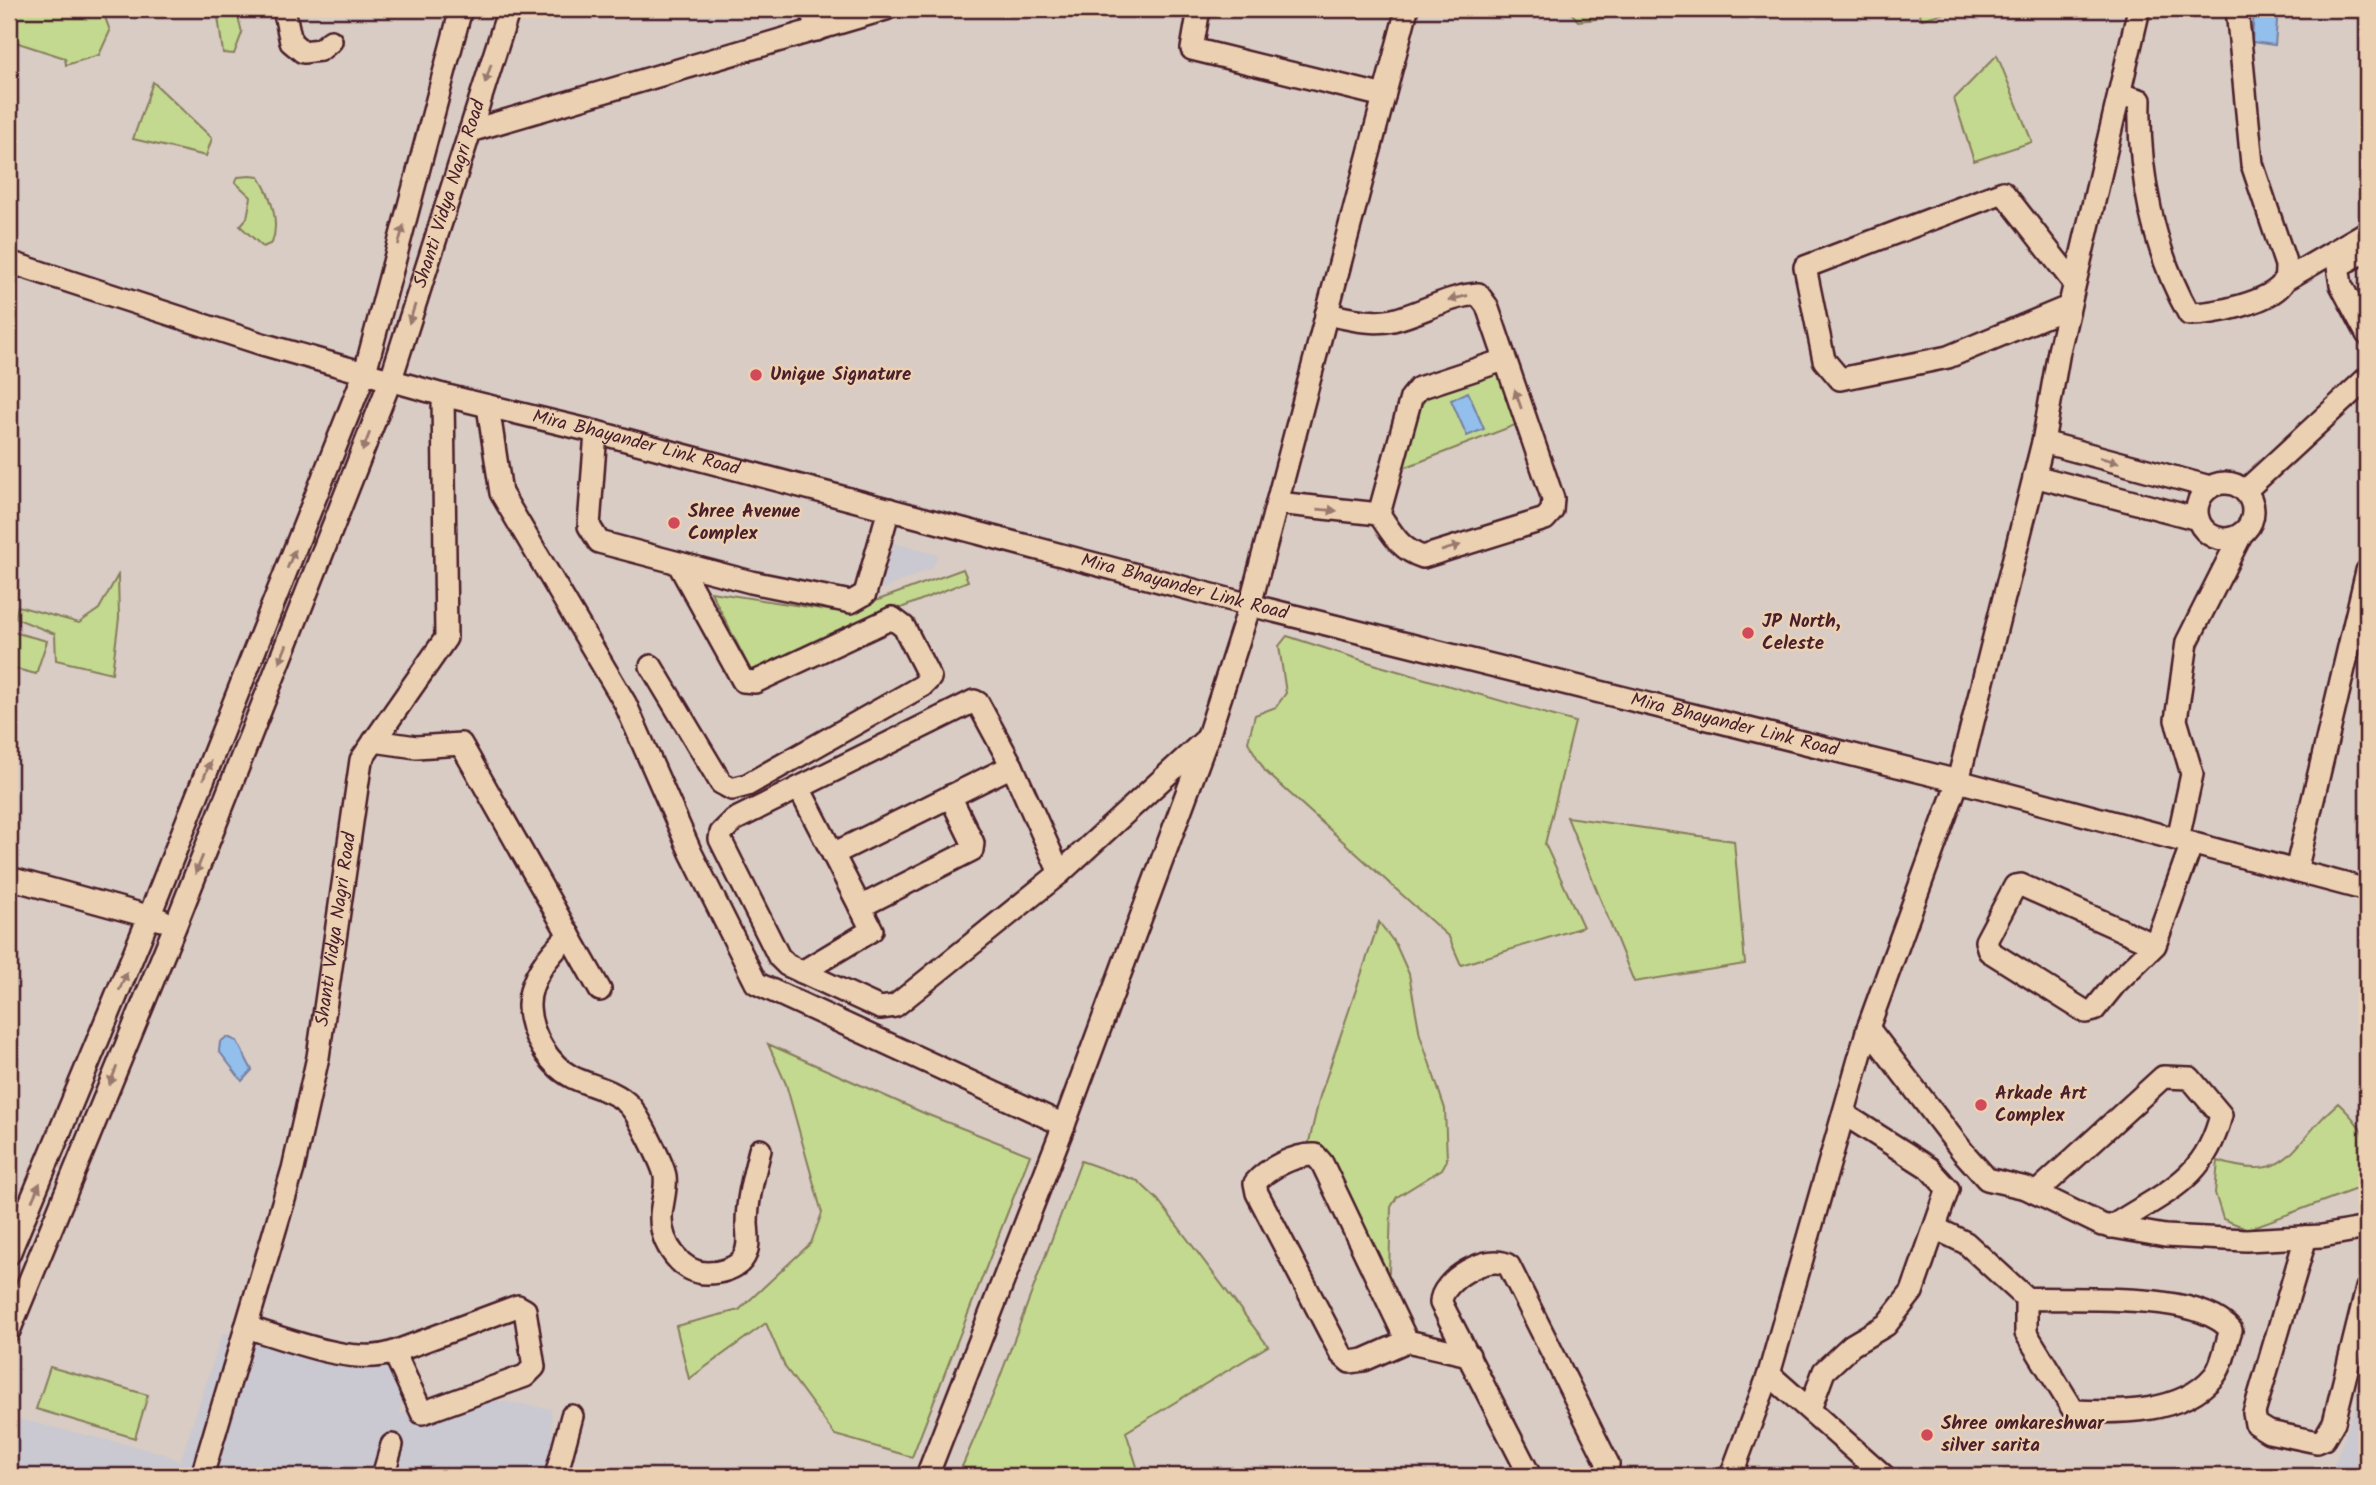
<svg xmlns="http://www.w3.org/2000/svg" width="2376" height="1485" viewBox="0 0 2376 1485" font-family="Kalam,sans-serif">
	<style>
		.built { fill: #cac8d0 }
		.green { fill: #c3d98f; stroke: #867c5d; stroke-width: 2 }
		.water { fill: #93bfec; stroke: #767f9f; stroke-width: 2 }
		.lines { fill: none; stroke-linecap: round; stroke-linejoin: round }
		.minor-casing { stroke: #4a1f2b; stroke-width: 26 }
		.minor { stroke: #ebd1b2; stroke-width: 21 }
		.oneway { fill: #9a786e }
		.poi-dot { fill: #d1495b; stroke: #ebd1b2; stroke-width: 2.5 }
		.labels { text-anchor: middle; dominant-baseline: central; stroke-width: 5; stroke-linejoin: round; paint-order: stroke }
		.street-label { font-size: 19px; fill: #4a1f2b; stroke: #ebd1b2 }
		.poi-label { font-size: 19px; font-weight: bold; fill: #4a1f2b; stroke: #ebd1b2; text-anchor: start }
	</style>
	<rect width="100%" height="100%" fill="#d8ccc4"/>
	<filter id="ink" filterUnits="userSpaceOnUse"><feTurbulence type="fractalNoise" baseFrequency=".0143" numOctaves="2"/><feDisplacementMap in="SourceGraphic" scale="14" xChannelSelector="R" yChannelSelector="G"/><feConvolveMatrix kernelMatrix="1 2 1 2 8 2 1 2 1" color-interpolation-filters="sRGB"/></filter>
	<g filter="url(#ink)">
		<path class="built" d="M894,543L938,555L932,568L882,589V576Z
			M223,1333L407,1372L400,1414L480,1398L551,1409L555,1476H9V1417L162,1453L180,1462Z
			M2367,1379V1476H2330Z"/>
		<path class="green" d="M15,9H102L110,31L99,55L66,65L65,58L9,40V25Z
			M217,9H236L242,33L234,54L223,53Z
			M1568,9H1619L1606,18L1578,21Z
			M1917,9H1959L1922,19Z
			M1997,55L2032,142L1974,161L1954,99Z
			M153,82L212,138L206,156L133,139Z
			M250,176L259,177C271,196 280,221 272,243L263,247L240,226L247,218L251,197L235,182L238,177Z
			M1510,353L1531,419L1401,469L1423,390Z
			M963,569L968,581L849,629L754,677L711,592L834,611L878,600Z
			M118,575L119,618L112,673L56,660L55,634L15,618L18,606L79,623L99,609Z
			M9,631L47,641L36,674L9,667Z
			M1287,636L1380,666L1575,722L1545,844L1583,927L1461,965L1449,937L1265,771L1248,742L1255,715L1276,707L1286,693L1279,646Z
			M1567,817L1734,841L1745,964L1634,982Z
			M1379,922L1396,945L1409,974L1420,1035L1445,1109L1447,1160L1442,1169L1397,1197L1391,1207L1389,1272L1381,1279L1308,1146L1320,1096Z
			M768,1044L926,1114L1030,1155L912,1457L835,1435L785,1367L766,1323L689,1379L676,1326L739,1310L811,1243L822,1213L786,1084Z
			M2338,1103C2371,1134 2367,1142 2367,1185L2248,1229L2223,1219L2215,1193L2218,1161C2292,1185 2289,1145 2338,1103Z
			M1081,1161L1138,1181L1158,1200L1268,1346L1126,1432L1140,1476H958L994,1393Z
			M50,1367L148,1395L135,1438L36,1409Z"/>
		<path class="water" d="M2254,9H2278L2275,45L2252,42Z
			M1468,392L1484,429L1467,436L1451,400Z
			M227,1037L237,1041L252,1070L242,1081L219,1051L220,1042Z"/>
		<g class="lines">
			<defs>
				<g id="minor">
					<path d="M284,9L291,42L303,52L320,50L331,41"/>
					<path d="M811,9L817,30"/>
					<path d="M1199,9L1192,49L1384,96"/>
					<path d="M2119,94L2140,100C2138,172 2153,250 2189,314C2211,315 2274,302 2284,281C2286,277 2286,269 2286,265L2252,164L2237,9"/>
					<path d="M470,131L886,9"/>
					<path d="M2367,250L2338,266L2341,285L2367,334"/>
					<path id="s1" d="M9,262L262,344L443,395L596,432L1250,605L1958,781L2367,890"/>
					<path d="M2285,280L2367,232"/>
					<path d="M2068,307L1948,357L1840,379L1824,360L1805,267L2003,192L2074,283"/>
					<path d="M1326,314C1348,318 1371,325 1393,320C1422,313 1448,296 1478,294L1487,306L1553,499L1552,511L1545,519L1423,557C1400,550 1392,533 1379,514L1411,398L1419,388L1504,360"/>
					<path d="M488,406L501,493L625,703L691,853L756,983L1064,1125"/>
					<path d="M596,432L589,526L599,542L751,582L851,602L865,594L889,509"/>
					<path d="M2043,442L2210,487"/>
					<path d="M2034,476L2198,519"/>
					<circle cx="2225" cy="511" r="28"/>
					<path d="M2245,491L2367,378"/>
					<path d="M1277,503L1379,514"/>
					<path d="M651,666L721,783L732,789L747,785L922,686L930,678L904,627L892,618L755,682L743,681L678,563"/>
					<path d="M374,741L416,747L461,744L600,990"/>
					<path d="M1012,766L978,703L974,701L734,820L721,833L720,839L779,957L787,965L880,1008L895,1006L1060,873L1204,741"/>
					<path d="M799,788L872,930L802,972"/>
					<path d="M2178,839L2192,774L2176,720L2187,642L2242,533"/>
					<path d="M833,854L1012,766L1060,873"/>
					<path d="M2296,871L2367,571"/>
					<path d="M9,878L162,920"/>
					<path d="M860,907L972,850L973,843L950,796"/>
					<path d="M569,935C550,954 528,979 529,1007C530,1034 549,1065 572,1077C590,1086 615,1090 629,1105C638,1114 663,1164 665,1176C667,1190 661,1204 661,1218C661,1243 681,1274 708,1273C719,1273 735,1269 742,1260C750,1250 748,1236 747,1224C747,1199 754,1174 760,1150"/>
					<path d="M2155,945L2021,885L2015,886L1986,941L1989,951L2086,1012L2094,1010L2115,984L2155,945L2192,843"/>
					<path d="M1868,1028L1963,1152L1987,1179L2026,1188L2102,1225L2165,1236L2246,1240L2322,1236L2367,1228"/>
					<path d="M2036,1193L2163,1077L2190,1078L2221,1115C2205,1181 2164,1192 2111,1227"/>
					<path d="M1935,1228L1966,1243L2026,1298C2077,1301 2197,1290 2231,1330C2226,1343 2223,1366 2214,1376C2182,1414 2119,1413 2074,1411L2026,1333V1298"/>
					<path d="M2306,1237L2254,1413L2256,1424L2269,1432L2317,1442L2324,1439L2334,1422L2367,1288"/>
					<path d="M9,1254L149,917L365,372L461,9"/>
					<path d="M246,1327C287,1339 354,1367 394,1352L515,1307L518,1306L525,1310L534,1367L525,1376L422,1413L394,1352"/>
					<path id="s2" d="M9,1331L176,924L391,379L509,9"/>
					<path d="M1407,1341L1322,1163L1315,1155C1295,1154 1268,1168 1255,1183L1257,1193L1341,1354L1350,1362L1364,1360L1407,1341L1469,1355"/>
					<path d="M1769,1374L1884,1476"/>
					<path d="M1810,1409L1824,1371L1852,1345L1886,1325L1912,1292L1948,1189L1929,1168L1844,1114"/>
					<path id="s3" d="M202,1476L293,1169L318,1057L361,760L446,638L443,395"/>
					<path d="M383,1476L392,1445"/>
					<path d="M556,1476L572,1416"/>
					<path d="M927,1476L1064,1125L1208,736L1250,605L1407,9"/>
					<path d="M1530,1476L1441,1303C1440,1281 1490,1251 1509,1266L1608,1464L1603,1476"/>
					<path d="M1731,1476L1769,1374L1868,1028L1958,781L2043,442L2059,351L2139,9"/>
				</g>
			</defs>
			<use href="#minor" class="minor-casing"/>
			<use href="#minor" class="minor"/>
		</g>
		<defs><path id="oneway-solid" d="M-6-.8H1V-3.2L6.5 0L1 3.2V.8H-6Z" transform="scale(1.75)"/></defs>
		<g class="oneway">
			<use href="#oneway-solid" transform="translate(488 74) rotate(108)"/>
			<use href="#oneway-solid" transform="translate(401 235) rotate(-75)"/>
			<use href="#oneway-solid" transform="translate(1458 298) rotate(165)"/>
			<use href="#oneway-solid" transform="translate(412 314) rotate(108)"/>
			<use href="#oneway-solid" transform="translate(1518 399) rotate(-109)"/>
			<use href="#oneway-solid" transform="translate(366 442) rotate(111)"/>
			<use href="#oneway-solid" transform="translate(2109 460) rotate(15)"/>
			<use href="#oneway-solid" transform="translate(1327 510) rotate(5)"/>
			<use href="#oneway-solid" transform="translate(1451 548) rotate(-17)"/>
			<use href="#oneway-solid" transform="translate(291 559) rotate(-68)"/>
			<use href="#oneway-solid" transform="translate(283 654) rotate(112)"/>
			<use href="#oneway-solid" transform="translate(207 770) rotate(-68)"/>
			<use href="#oneway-solid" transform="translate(199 865) rotate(112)"/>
			<use href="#oneway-solid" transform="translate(123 981) rotate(-68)"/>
			<use href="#oneway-solid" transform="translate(113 1076) rotate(112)"/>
			<use href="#oneway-solid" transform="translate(36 1192) rotate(-66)"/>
		</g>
	</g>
	<g class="poi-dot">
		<circle cx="756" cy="375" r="7"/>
		<circle cx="674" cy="523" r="7"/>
		<circle cx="1748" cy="633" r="7"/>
		<circle cx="1981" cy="1105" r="7"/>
		<circle cx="1927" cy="1435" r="7"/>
	</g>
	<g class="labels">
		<g class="street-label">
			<text stroke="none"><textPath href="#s2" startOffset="1220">Shanti Vidya Nagri Road</textPath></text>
			<text stroke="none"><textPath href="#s1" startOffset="653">Mira Bhayander Link Road</textPath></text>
			<text stroke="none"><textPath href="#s1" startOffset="1220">Mira Bhayander Link Road</textPath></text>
			<text stroke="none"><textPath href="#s1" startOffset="1787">Mira Bhayander Link Road</textPath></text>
			<text stroke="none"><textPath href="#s3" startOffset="564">Shanti Vidya Nagri Road</textPath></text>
		</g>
		<g class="poi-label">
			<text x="770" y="375">Unique Signature</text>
			<text x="688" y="512">Shree Avenue<tspan x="688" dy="22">Complex</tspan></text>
			<text x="1762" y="622">JP North,<tspan x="1762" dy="22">Celeste</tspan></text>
			<text x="1995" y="1094">Arkade Art<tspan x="1995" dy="22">Complex</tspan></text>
			<text x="1941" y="1424">Shree omkareshwar<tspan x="1941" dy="22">silver sarita</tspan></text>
		</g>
	</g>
	<rect width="2376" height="1485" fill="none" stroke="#ebd1b2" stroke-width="35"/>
	<rect x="18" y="18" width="2341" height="1450" fill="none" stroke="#4a1f2b" stroke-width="2.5" filter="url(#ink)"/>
</svg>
